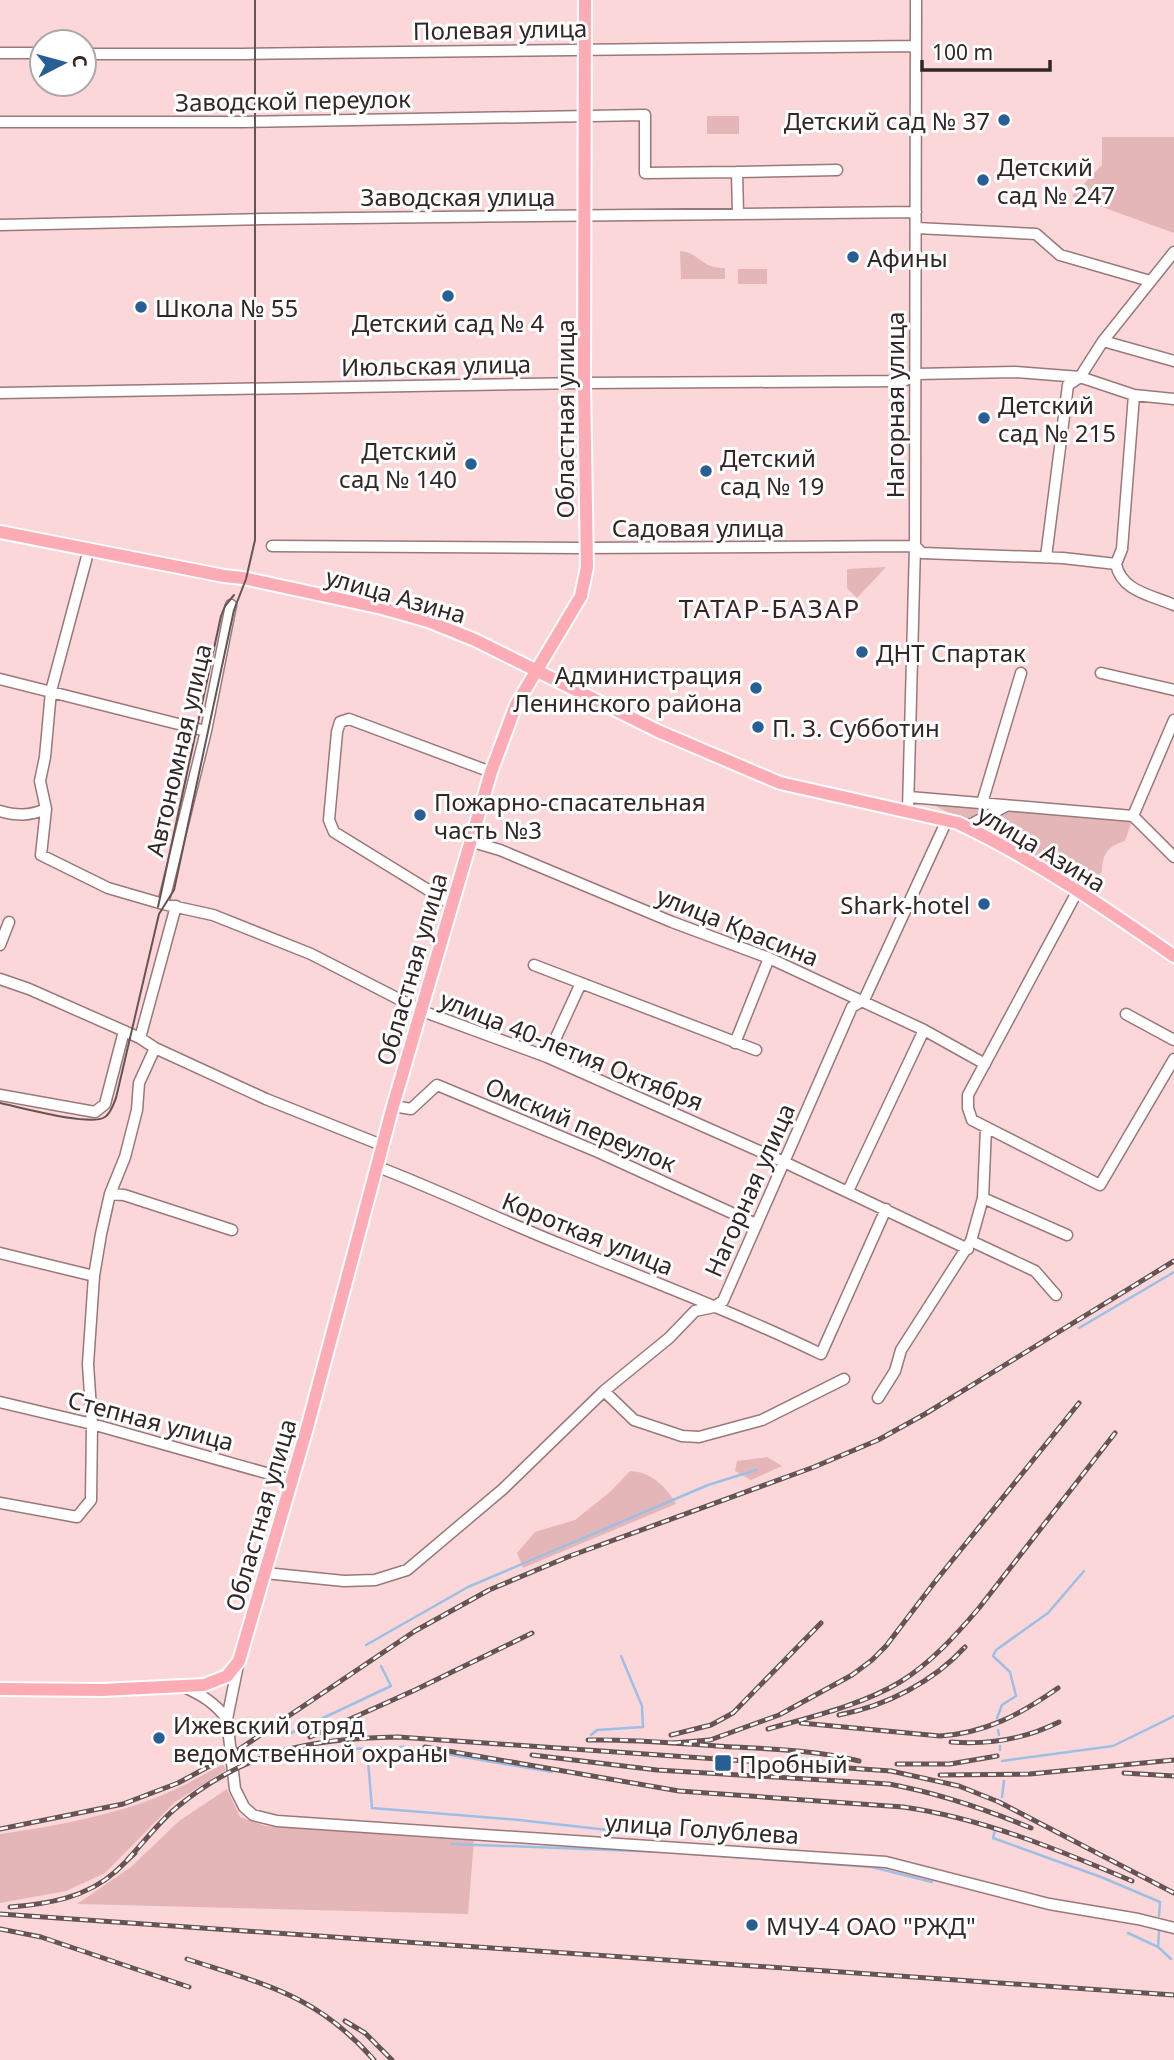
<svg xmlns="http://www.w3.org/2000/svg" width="1174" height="2060" viewBox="0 0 1174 2060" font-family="'Noto Sans',sans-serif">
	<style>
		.green { fill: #e4b6b8 }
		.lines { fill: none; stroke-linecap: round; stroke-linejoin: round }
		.stream { stroke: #9cbfe6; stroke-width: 2.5 }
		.minor-casing { stroke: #99787a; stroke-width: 13 }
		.major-casing { stroke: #fff; stroke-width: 16 }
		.minor { stroke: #fff; stroke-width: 10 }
		.major { stroke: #fdacb6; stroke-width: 12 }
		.tram { stroke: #665354; stroke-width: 2 }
		.rail-casing { stroke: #665354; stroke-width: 5 }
		.rail { stroke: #fff; stroke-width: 2.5; stroke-dasharray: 8; stroke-linecap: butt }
		.poi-dot { fill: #275e96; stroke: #fff; stroke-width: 2.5 }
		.labels { text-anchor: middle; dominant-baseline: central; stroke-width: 6; stroke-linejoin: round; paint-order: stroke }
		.street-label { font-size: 24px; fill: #332627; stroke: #fff }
		.poi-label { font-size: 24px; fill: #332627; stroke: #fff; text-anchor: start }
		.neighbourhood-label { font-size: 26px; letter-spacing: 2px; fill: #3c2224; stroke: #fff }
	</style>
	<rect width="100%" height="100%" fill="#fcd7d9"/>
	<path class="green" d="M707,116H739V134H707Z
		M1102,137H1174V233L1072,196L1102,165Z
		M680,251C701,253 699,268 725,268V279H681Z
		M738,269H767V284H738Z
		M886,567L857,598L847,588V569Z
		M926,801L1133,818L1125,841C1108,846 1102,854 1102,872L1088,887Z
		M767,1457L782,1466L751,1480L735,1471L737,1461Z
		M630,1471C651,1472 666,1486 676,1504L523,1568L517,1553L535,1532L575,1520L610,1492Z
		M223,1764L226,1770L175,1802L105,1873L66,1891L0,1903V1834C56,1826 122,1814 174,1790C191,1782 207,1773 223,1764Z
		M227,1789L240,1817L265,1826L474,1840L468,1914L77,1904L131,1867L179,1821Z"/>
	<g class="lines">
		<path class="stream" d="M1079,1328L1174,1272
			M366,1645L468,1587L708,1485L756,1470
			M997,1718L1002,1705L1016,1696L1010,1672L993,1656L996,1650L1048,1613L1084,1571
			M998,1730L999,1735
			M289,1734L391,1686L381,1666
			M591,1735L597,1730L643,1727L642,1706L621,1656
			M1000,1746V1750
			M292,1757L323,1750L405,1747L552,1772
			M368,1761L372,1808L519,1820L626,1832
			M1002,1761L1113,1746L1174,1716
			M1002,1797L1004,1781
			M995,1830L993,1838L1101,1877L1160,1902L1159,1916
			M452,1844L664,1852
			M678,1853L872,1867L932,1882
			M1128,1933L1158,1947L1171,1959
			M1158,1947L1159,1932"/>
		<defs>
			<path id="minor" d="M0,53H42
				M84,54H243L916,46
				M0,122H243L645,115V173L737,172L738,214
				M737,172L837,170
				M0,225L262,219L916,212
				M916,228L1036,234L1060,255L1150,281
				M1103,341L1174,361
				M0,393L584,383L904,381L916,374L1015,372L1080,377L1134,395L1174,399
				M272,546L579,548L915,546
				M915,546L922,553L1063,558L1116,564C1121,591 1151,595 1174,605
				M89,549L51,691L45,757L40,781L46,809L41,855L108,888L163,904L213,915L311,954L422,1011L547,1057L784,1162L968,1249
				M1046,557L1068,385L1080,377L1103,341L1174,252
				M1116,564L1122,549L1134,395
				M1101,673L1174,690
				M0,679L206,731
				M909,797L1133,816L1174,857
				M982,803L1021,673
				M908,810L915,546L916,0
				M0,811C17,816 29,816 46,809
				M1133,816L1174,720
				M966,827L1006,806
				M469,841L500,850L672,922L769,958L924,1030L985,1064
				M1077,892L968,1095V1108L972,1120L1100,1185L1174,1059
				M163,904L206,731L231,605
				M451,904L334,832L329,820L337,732L340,722L349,719L491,772
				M0,945L9,922
				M534,965L756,1050
				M0,979L29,989L140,1038L155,1048L266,1099L384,1146
				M1126,1014L1174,1040
				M140,1038L176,906
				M735,1043L769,958
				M547,1057L581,983
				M0,1095L95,1112L105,1104L124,1031
				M393,1106L411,1109L437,1085L598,1152L756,1224
				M378,1167C441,1191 502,1221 565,1246C651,1281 738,1314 821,1354L886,1209
				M848,1191L924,1030
				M110,1194L124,1195L232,1230
				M983,1198L1067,1235
				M971,1241L1035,1271L1056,1295
				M0,1253L94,1276
				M604,1391L634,1420L682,1436L699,1437L762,1420L844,1379
				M878,1398L895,1371L901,1350L971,1241L983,1198L986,1128
				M0,1402L92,1424L291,1480
				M0,1503L77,1517L91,1500L92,1424L88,1364L94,1276L101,1234L110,1194L125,1157L137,1110L139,1083L155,1048
				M265,1573L344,1581L375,1580L407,1570L503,1489L604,1391L669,1338L695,1311L714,1307L723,1301L852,1007L864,1000L947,820
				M238,1665L227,1719L235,1789L244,1807L253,1815L277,1821L886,1862L1049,1904L1138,1919L1174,1928
				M184,1687C202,1695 215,1703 227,1719"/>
			<path id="major" d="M0,532L224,576L243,578L382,608L428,621L475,640L658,731L780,783L958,823C1034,859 1105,908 1174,956
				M0,1689L102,1690L204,1685L227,1676L239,1661L307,1428L393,1106L491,772L516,705L581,596L587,567L584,383L585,0"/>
		</defs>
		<use href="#minor" class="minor-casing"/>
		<use href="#major" class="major-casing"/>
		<use href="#minor" class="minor"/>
		<use href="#major" class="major"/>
		<path class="tram" d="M158,907L221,616L225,606L234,595
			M0,1103C19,1107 90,1127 105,1117C111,1113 113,1105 116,1098L159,914L174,890L234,610L246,579L255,540V0"/>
		<defs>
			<path id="rail" d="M839,1715C886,1706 933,1682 965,1647
				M801,1723L940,1736C986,1733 1021,1714 1058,1688
				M768,1729C811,1717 862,1705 900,1682C931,1663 956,1635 979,1608L1115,1433
				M671,1735L711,1725L733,1713L821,1623
				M310,1737L415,1690L532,1633
				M588,1740C631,1739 673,1743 716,1746C764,1749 813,1749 859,1761
				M951,1742C989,1745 1025,1739 1059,1722
				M673,1743L710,1740L779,1715L852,1675L872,1660L886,1646L934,1583L1079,1403
				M425,1747L679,1791L903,1807C982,1818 1059,1850 1132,1881
				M532,1755L657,1770L889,1784C938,1793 985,1809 1031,1828
				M897,1764H950L997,1756
				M1124,1773L1174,1776
				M940,1775L1030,1774L1174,1760
				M0,1829L123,1804L178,1783L232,1754L415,1631L489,1590L570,1556L814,1467L878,1440L925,1414L1174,1261
				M128,1859C144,1842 159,1822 176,1808C245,1751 311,1738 398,1737L891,1771L959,1786L999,1802L1174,1893
				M10,1907C47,1904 86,1898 115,1872C122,1866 128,1859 135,1853
				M0,1914L1174,1995
				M0,1929L41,1937L189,1987
				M187,1959C266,1985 317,1995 374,2060
				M345,2021L365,2033L392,2060"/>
		</defs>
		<use href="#rail" class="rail-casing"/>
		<use href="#rail" class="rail"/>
	</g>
	<g class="poi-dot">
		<circle cx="1004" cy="120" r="7"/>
		<circle cx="983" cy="180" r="7"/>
		<circle cx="853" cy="257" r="7"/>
		<circle cx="448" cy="296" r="7"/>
		<circle cx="141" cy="307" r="7"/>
		<circle cx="984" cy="418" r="7"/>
		<circle cx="471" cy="464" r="7"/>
		<circle cx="706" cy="471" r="7"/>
		<circle cx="862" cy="652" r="7"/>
		<circle cx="756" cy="688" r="7"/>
		<circle cx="758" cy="727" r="7"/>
		<circle cx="420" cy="815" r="7"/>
		<circle cx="984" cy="904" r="7"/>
		<circle cx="159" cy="1738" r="7"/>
		<rect x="714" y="1754" width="18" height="18" rx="3.5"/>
		<circle cx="752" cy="1925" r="7"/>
	</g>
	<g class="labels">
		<g class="street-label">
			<text transform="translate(500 29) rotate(-1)">Полевая улица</text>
			<text transform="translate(293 100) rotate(-1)">Заводской переулок</text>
			<text x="458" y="196">Заводская улица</text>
			<text transform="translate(436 365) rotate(-1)">Июльская улица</text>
			<text transform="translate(894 405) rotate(-90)">Нагорная улица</text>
			<text transform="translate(564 419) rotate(-90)">Областная улица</text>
			<text x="698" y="527">Садовая улица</text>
			<text transform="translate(396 595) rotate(16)">улица Азина</text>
			<text transform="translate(178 750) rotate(-77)">Автономная улица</text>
			<text transform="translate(1042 848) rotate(31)">улица Азина</text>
			<text transform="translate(738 926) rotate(22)">улица Красина</text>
			<text transform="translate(411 969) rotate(-74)">Областная улица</text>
			<text transform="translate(572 1050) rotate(22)">улица 40-летия Октября</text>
			<text transform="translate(581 1124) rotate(23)">Омский переулок</text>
			<text transform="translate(749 1190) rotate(-66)">Нагорная улица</text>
			<text transform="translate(588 1233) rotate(22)">Короткая улица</text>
			<text transform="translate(151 1420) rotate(15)">Степная улица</text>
			<text transform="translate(260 1515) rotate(-74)">Областная улица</text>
			<text transform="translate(702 1828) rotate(4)">улица Голублева</text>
		</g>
		<g class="poi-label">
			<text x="990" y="120" text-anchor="end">Детский сад № 37</text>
			<text x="997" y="166">Детский<tspan x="997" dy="28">сад № 247</tspan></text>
			<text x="867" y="257">Афины</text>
			<text x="155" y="307">Школа № 55</text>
			<text x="448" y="322" text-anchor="middle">Детский сад № 4</text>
			<text x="998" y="404">Детский<tspan x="998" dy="28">сад № 215</tspan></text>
			<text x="457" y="450" text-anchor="end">Детский<tspan x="457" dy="28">сад № 140</tspan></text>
			<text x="720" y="457">Детский<tspan x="720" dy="28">сад № 19</tspan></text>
			<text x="876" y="652">ДНТ Спартак</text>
			<text x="742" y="674" text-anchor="end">Администрация<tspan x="742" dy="28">Ленинского района</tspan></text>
			<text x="772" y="727">П. З. Субботин</text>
			<text x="434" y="801">Пожарно-спасательная<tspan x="434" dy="28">часть №3</tspan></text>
			<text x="970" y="904" text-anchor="end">Shark-hotel</text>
			<text x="173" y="1724">Ижевский отряд<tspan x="173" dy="28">ведомственной охраны</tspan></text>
			<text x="739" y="1763">Пробный</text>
			<text x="766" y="1925">МЧУ-4 ОАО "РЖД"</text>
		</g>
		<g class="neighbourhood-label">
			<text x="770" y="608">ТАТАР-БАЗАР</text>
		</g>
	</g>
	<g transform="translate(63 63) rotate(84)"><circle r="33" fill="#ffffff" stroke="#ada8a9" stroke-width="2"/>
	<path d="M0-5L12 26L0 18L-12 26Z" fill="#275e96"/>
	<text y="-10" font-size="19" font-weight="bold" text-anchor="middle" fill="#332627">С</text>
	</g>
	<path d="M922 60v10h128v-10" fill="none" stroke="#332627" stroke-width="3.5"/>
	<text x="932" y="60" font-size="21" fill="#332627" stroke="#ffffff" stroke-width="5" paint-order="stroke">100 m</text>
</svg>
